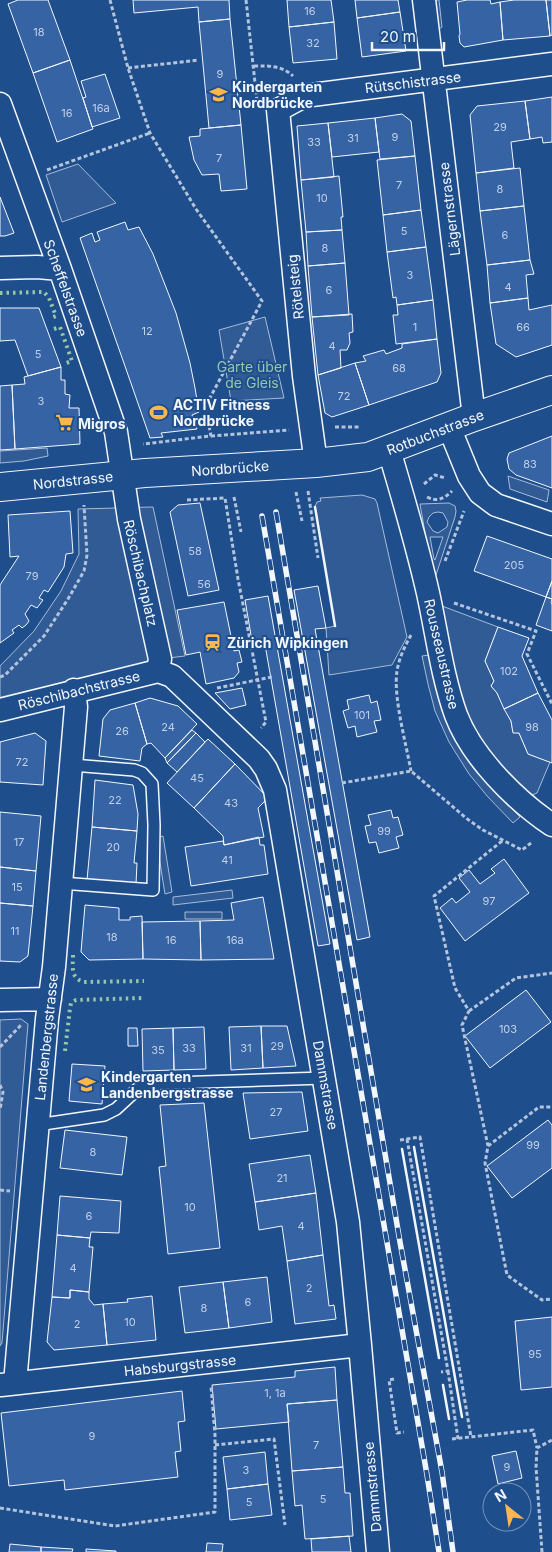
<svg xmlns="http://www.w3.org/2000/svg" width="552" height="1552" viewBox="0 0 552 1552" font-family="Inter,sans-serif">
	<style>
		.built { fill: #305b95; stroke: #a8bbd7; fill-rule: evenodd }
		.building { fill: #3563a3; stroke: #f2f6ff }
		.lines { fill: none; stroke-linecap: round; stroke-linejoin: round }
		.service-casing { stroke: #f2f6ff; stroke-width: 14 }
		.minor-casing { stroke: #f2f6ff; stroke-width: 25 }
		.tertiary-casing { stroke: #f2f6ff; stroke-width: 30 }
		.path { stroke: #b3c4dc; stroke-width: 3; stroke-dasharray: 4 2.5; stroke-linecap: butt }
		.service { stroke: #1f4e8c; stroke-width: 11 }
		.minor { stroke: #1f4e8c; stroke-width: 22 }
		.tertiary { stroke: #1f4e8c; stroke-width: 28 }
		.rail-casing { stroke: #f2f6ff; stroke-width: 5.5 }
		.rail { stroke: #1f4e8c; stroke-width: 4; stroke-dasharray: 11; stroke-linecap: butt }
		.hedge { stroke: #97c8a6; stroke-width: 4; stroke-dasharray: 2.5 4; stroke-linecap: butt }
		.wall { stroke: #f2f6ff; stroke-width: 2.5 }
		.labels { text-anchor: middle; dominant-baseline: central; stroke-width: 4; stroke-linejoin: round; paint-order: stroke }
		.number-label { font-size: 11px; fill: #c3d1e8 }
		.street-label { font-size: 14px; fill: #f2f6ff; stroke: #1f4e8c }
		.poi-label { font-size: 14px; font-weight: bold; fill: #f2f6ff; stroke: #1f4e8c; text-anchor: start }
		.park-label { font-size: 14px; fill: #97c8a6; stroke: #1f4e8c }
	</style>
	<rect width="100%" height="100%" fill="#1f4e8c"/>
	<path class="built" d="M432,0H439L442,27L435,32Z
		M78,164L116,203L62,222L46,175Z
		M265,317L284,398L231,401L219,330Z
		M47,448L48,456L24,461L0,463V451Z
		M508,476L549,490L547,502L510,489Z
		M362,495L375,499L377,503L407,637L392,665L329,675L326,628L335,626L315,507L317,502L321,501L320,498Z
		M449,503L455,506L456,511L455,517L435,578H433L420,504ZM438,512L443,513L448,522L447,527L438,533L433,531L427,522L429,517L433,513ZM430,537H443L435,560L434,559Z
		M153,507L185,656L160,659L0,701V666L34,631L61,591L79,554L78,509Z
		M442,606L498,627L485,661L494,681L491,686L497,693L511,721L513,732L519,733L528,754L550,762L537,793L525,798L510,782L462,711Z
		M429,655L442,710L455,739L474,769L520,817L513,823L488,797L469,774L449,742L435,711L428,684L422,656Z
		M163,836L172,892L165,894L156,838Z
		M232,890L233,898L173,905V897Z
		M185,912H222V919H185Z
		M21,1019L28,1024L2,1343L0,1346V1020Z"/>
	<path class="building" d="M18,0H48L70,60L33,73L8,4Z
		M133,0H229L230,19L199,22L198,7L134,13Z
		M287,0H331L334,22L289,27Z
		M355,0H398L400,12L357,18Z
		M467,0H490L491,4L500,2L503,40L464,47L460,43L459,36L460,34L457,2Z
		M514,0H546L550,36L503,40L500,2Z
		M546,0H552V35L550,36Z
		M400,12L406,51L362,57L357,18Z
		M230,19L241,125L209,128L199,22Z
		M334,22L337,59L293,63L289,27Z
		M70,60L93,129L57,142L33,73Z
		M105,74L120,118L92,127L83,98L86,97L81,81Z
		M552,97V142L543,143L542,137L530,139L525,101Z
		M525,101L530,139L511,142L514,168L476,173L470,115L477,106Z
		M402,114L411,121L415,156L380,159L375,118Z
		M375,118L379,152L332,157L328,123Z
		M328,123L334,177L301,180L297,126Z
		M241,125L247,189L221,191L219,174L202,175L194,160L189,137L200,136V129Z
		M415,156L421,210L383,215L377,160Z
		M520,168L524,206L480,211L476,173Z
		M339,176L343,217H341L342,230L306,232L301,180Z
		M0,197L14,233L5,236H0Z
		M524,206L530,260L487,265L480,211Z
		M421,210L426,247L387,252L383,215Z
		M125,222L128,230L139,227L153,254L176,313L190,363L195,388L199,412L192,415L197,429L161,433L163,437L150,438L133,389L80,238L92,233L95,242L100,240L97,232Z
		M342,230L345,263L308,266L306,232Z
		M426,247L433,300L397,305L396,297L393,298L387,252Z
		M530,260L534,274L526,275L528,298L490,303L487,265Z
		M345,263L349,315L312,317L308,266Z
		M528,298L529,310L552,305V345L516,357L496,344L490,303Z
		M433,300L437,339L396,344L393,315H398L397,305Z
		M0,308H39L61,367L28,376L15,340L0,341Z
		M352,314L353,332L349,333L350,343L347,350H340L341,368L318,375L312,317Z
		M437,339L441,373L437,382L369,405L355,363L366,361L363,356L384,350L386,354L402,348V344Z
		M355,363L369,405L332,417L325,413L318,375Z
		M61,367V380H65V394L70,395L69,408H79L80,444L15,449L12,385L25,384L24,377Z
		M12,385L15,449L0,450V386Z
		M552,436V488L516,475L509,469L507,459L509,453Z
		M200,503L219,590L188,596L170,512L178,505Z
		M70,511L73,553L66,554L64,567L48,592L44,590L39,598L43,600L37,608L31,605L25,614L29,621L26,625L22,628L19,625L12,630L14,633L0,643V585L19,556L10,557L8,515Z
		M487,536L552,559V581L546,597L474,571Z
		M552,581V599L546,597Z
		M318,586L326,628L315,629L370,937L357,940L294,590Z
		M268,596L330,944L318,946L264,639L252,641L245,600Z
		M546,597L552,599L551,603L552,604V631L536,625Z
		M224,602L234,651L239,650L242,662L237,663L239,672L234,678L206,684L200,652L186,655L177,610Z
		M498,627L529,638L522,656L538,693L504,709L497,693L491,686L494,681L485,661Z
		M242,688L246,705L230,709L215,693Z
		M538,693L552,720V763L528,754L519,733H513L511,721L504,709Z
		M369,695L371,703L377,701L381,720L374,721L377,732L357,737L355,726L348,728L343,711L349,709L347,700Z
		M150,698L178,706L197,724L165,758L151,743L147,744L135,703Z
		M135,703L147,744L142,748L140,761L99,756L103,719L110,710Z
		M192,730L196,733L167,763L165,758Z
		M35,733L46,741L43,785L0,782V742Z
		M196,733L205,742L177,772L167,763Z
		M208,739L235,764L194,808L167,783Z
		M235,764L268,798L258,808L264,837L224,845L223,836L194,808Z
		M95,780L133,785L138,814L137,831L92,827Z
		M391,810L393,818L398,817L403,835L396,837L399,848L379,853L376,842L369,843L365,826L371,825L368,815Z
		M0,812L41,816L36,871L0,867Z
		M92,827L137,831L134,863H137L136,884L87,880Z
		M259,837L260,845H264L268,874L191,886L185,847L223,841L224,845Z
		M504,859L529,893L465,941L440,908L452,898L456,903L470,892L459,878L469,870L480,884L495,873L491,869Z
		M0,867L36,871L33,906L0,903Z
		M263,897L274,959L201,960L200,921L234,920L231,903Z
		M0,903L33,906L28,956L20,962L0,961Z
		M85,905L119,908V920H130V917L142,916L143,959L89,960L81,952Z
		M200,921L201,960L143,959L142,922Z
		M526,990L551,1022L490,1068L465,1036Z
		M261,1026L263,1068L231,1070L229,1027Z
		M261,1026H287L296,1066L263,1068Z
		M204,1027L206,1069L174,1070L173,1028Z
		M128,1028H137L138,1046H128Z
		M173,1028L174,1070L143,1071L142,1029Z
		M72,1064L105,1066L102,1104L69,1101Z
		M302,1092L308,1131L250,1139L243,1093Z
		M204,1103L220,1248L168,1254L159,1167L166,1166L160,1105Z
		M548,1120L552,1125V1168L512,1198L487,1166Z
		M65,1130L127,1137L122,1175L60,1168Z
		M310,1155L316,1193L255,1202L249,1164Z
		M316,1193L323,1255L287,1261L282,1226L259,1230L255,1202Z
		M60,1196L121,1201L119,1233L91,1232L90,1238L57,1235Z
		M57,1235L90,1238L89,1247H93L89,1292L70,1290V1298L52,1297Z
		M323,1255L329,1306L334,1305L336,1319L295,1324L287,1261Z
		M267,1277L272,1322L229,1328L223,1282Z
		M223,1282L229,1328L185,1333L179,1287Z
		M70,1290L89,1292V1299L94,1305L103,1304L107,1345L54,1350L47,1342L52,1297L70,1298Z
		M152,1296L156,1340L107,1345L103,1304L128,1302L127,1299Z
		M552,1317V1387L521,1390L515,1321Z
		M335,1367L337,1400L287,1404L289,1422L216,1429L212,1385L295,1377V1371Z
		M182,1391L185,1421L178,1422L181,1451L175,1452L178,1477L65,1490L64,1480L9,1486L1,1413Z
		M337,1400L343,1467L292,1471L287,1404Z
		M516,1451L522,1478L498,1484L492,1456Z
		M265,1452L268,1484L227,1489L223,1457Z
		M343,1467L345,1493H350L353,1536L305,1539L302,1505L295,1506L292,1471Z
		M268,1484L272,1515L230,1520L227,1489Z
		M349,1536L351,1552H312L311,1539Z
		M207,1543L223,1544L222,1552H206Z
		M10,1544L41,1547V1552H9Z
		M41,1547L73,1549L72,1552H41Z
		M86,1549L116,1551V1552H86Z"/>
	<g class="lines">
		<defs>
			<path id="service" d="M61,883L153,890L154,825L152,784L142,773L134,770L72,765
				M37,1125L104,1115L116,1109L143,1084L324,1078"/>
			<path id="minor" d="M424,0L474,417
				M0,104L60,269L116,432L129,519L160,659L158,671
				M0,268L37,267L60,269
				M449,427L469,476L480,493L496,505L552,524
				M389,450C403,497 417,545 428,593C437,634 442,676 456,715C472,757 515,800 552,825
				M316,463L304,376L278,110L304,96L552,64
				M158,671L172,676L259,759L266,769L275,790L348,1222L360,1345L378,1552
				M0,710L158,671
				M0,1000L50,999
				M15,1383L47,1019L54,967L76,707L74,690
				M1,1385L360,1345"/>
			<path id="tertiary" d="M0,487L145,473L316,463L368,457L474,417L552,390"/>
		</defs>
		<use href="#service" class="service-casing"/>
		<use href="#minor" class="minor-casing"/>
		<use href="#tertiary" class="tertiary-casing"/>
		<path class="path" d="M110,0L128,68L150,133L196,209L262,301L205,407L211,436L143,444
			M246,0L257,101
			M254,66C269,66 281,65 293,76
			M128,68L199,60
			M47,170L150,133
			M335,427H360
			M211,436L289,430
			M424,484L435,475L445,478
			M308,491L318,558
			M296,492L302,521
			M234,497L241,532
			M427,497C437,502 444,499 452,491
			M187,500L225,498L238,579L266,722L261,728
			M445,561L464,511
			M454,603L536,631L527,654L552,704
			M411,635C405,646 399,658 397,671C393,697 406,743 411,771
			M0,677L5,675L44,636L68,599L84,571L87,555L84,505
			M217,688L272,677
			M342,783L411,771L466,818L483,830L522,850L531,843
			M502,841L434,896L455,988L469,1011L462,1025L488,1146L485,1163L507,1275L542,1300L552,1299
			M469,1011L516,978L552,973
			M0,1047L22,1024
			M0,1085L3,1092L0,1110
			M407,1139L448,1371L441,1372
			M400,1140L420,1137L471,1437
			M488,1146L539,1107H552
			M0,1190L10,1191
			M448,1371L458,1439
			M394,1379L389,1380L397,1433L404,1432
			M452,1439L533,1430L537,1448
			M215,1445L274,1439L285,1525
			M0,1508L115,1526L215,1512V1435L211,1386
			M542,1552L536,1467L537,1448L552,1440"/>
		<use href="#service" class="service"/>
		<use href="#minor" class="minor"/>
		<use href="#tertiary" class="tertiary"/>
		<defs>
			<path id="rail" d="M276,512L400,1242L442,1472L453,1552
				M262,516L427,1475L439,1552"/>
		</defs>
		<use href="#rail" class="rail-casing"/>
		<use href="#rail" class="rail"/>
		<path class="hedge" d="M0,293L44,292L49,298L56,316L51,318
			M54,329L60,327L72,361L66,363
			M73,955C73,967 70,978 84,982L144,981
			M65,1051L70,1008L71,1003L76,1000L144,998"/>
		<path class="wall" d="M315,507L335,626
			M414,1147L462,1417
			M402,1149L439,1358
			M443,1385L449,1419"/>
	</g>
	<defs>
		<symbol id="school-bare" viewBox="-9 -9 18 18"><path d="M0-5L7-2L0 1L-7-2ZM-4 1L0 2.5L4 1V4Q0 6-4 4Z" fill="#ffb74d" stroke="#1f4e8c" stroke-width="2.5" paint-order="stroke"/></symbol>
		<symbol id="stadium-bare" viewBox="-9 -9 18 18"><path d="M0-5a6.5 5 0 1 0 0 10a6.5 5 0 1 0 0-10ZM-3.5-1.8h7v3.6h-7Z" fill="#ffb74d" stroke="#1f4e8c" stroke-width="2.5" paint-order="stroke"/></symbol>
		<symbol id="supermarket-bare" viewBox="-9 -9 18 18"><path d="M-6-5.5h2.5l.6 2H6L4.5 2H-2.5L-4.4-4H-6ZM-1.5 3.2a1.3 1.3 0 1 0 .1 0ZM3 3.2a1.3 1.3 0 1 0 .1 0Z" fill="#ffb74d" stroke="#1f4e8c" stroke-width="2.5" paint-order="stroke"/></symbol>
		<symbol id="station-bare" viewBox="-9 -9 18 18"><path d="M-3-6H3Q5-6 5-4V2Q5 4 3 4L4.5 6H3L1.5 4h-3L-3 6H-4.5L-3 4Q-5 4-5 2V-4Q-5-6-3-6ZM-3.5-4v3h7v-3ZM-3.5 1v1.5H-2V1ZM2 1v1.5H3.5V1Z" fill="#ffb74d" stroke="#1f4e8c" stroke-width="2.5" paint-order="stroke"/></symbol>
	</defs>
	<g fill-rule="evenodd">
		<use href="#school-bare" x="206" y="82" width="25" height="25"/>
		<use href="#stadium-bare" x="146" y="400" width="25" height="25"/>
		<use href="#supermarket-bare" x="52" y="410" width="25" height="25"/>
		<use href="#station-bare" x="200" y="630" width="25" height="25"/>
		<use href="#school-bare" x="74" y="1072" width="25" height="25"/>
	</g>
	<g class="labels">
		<g class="number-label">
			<text x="310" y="11">16</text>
			<text x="39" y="32">18</text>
			<text x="313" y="43">32</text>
			<text x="220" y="74">9</text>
			<text x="101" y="108">16a</text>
			<text x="67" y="113">16</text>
			<text x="500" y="127">29</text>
			<text x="395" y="137">9</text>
			<text x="353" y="138">31</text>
			<text x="314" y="142">33</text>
			<text x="219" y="158">7</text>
			<text x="399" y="185">7</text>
			<text x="500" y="189">8</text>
			<text x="322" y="198">10</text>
			<text x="404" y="231">5</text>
			<text x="505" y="235">6</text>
			<text x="325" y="248">8</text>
			<text x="410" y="275">3</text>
			<text x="508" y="287">4</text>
			<text x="329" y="290">6</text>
			<text x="415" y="327">1</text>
			<text x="523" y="327">66</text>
			<text x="147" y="331">12</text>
			<text x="332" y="346">4</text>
			<text x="38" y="354">5</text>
			<text x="399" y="368">68</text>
			<text x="344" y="396">72</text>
			<text x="41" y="401">3</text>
			<text x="530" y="464">83</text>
			<text x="195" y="551">58</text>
			<text x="514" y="565">205</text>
			<text x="32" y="576">79</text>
			<text x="204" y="584">56</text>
			<text x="509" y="671">102</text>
			<text x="362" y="715">101</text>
			<text x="168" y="727">24</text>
			<text x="532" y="727">98</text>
			<text x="122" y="731">26</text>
			<text x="22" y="762">72</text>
			<text x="197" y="778">45</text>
			<text x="115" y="800">22</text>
			<text x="231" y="803">43</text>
			<text x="384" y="831">99</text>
			<text x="19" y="842">17</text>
			<text x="113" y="847">20</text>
			<text x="227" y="860">41</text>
			<text x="17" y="887">15</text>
			<text x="489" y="901">97</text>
			<text x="15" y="931">11</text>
			<text x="112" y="937">18</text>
			<text x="171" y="940">16</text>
			<text x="235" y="940">16a</text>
			<text x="508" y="1029">103</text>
			<text x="277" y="1046">29</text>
			<text x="189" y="1048">33</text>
			<text x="246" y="1048">31</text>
			<text x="158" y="1050">35</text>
			<text x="276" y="1112">27</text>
			<text x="533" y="1145">99</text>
			<text x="93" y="1152">8</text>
			<text x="282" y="1178">21</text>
			<text x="190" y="1207">10</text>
			<text x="89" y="1216">6</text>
			<text x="301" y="1226">4</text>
			<text x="73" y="1268">4</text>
			<text x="309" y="1288">2</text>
			<text x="248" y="1302">6</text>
			<text x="204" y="1308">8</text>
			<text x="130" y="1322">10</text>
			<text x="77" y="1324">2</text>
			<text x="535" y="1354">95</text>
			<text x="275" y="1393">1, 1a</text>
			<text x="92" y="1436">9</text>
			<text x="316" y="1445">7</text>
			<text x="507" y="1467">9</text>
			<text x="246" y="1470">3</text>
			<text x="323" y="1499">5</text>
			<text x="249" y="1502">5</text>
		</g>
		<g class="street-label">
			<text transform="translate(413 82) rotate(-7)">Rütschistrasse</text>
			<text transform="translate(449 209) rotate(-97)">Lägernstrasse</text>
			<text transform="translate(295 287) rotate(-96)">Rötelsteig</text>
			<text transform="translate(66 288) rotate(70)">Scheffelstrasse</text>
			<text transform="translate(435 432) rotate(-21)">Rotbuchstrasse</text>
			<text transform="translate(230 468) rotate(-4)">Nordbrücke</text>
			<text transform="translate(73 480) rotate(-6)">Nordstrasse</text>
			<text transform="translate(141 573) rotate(77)">Röschibachplatz</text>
			<text transform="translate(442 654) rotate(77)">Rousseaustrasse</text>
			<text transform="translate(79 690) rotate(-14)">Röschibachstrasse</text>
			<text transform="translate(46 1037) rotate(-84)">Landenbergstrasse</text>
			<text transform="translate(326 1085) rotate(80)">Dammstrasse</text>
			<text transform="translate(180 1365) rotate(-6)">Habsburgstrasse</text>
			<text transform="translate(372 1487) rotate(-95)">Dammstrasse</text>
		</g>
		<g class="poi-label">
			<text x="232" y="86">Kindergarten<tspan x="232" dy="16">Nordbrücke</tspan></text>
			<text x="173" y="404">ACTIV Fitness<tspan x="173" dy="16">Nordbrücke</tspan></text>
			<text x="78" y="423">Migros</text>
			<text x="227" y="642">Zürich Wipkingen</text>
			<text x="101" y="1076">Kindergarten<tspan x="101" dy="16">Landenbergstrasse</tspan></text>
		</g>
		<g class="park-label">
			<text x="252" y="366">Garte über<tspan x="252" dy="16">de Gleis</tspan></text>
		</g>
	</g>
	<g transform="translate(507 1507) rotate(330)"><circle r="24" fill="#1f4e8c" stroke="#7391ba"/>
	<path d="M0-4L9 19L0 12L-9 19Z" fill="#ffb74d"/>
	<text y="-8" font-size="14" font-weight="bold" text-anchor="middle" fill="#f2f6ff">N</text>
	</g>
	<path d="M372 42v8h72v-8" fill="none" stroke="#f2f6ff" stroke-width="2.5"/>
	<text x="380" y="42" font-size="15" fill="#f2f6ff" stroke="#1f4e8c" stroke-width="4" paint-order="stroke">20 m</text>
</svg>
